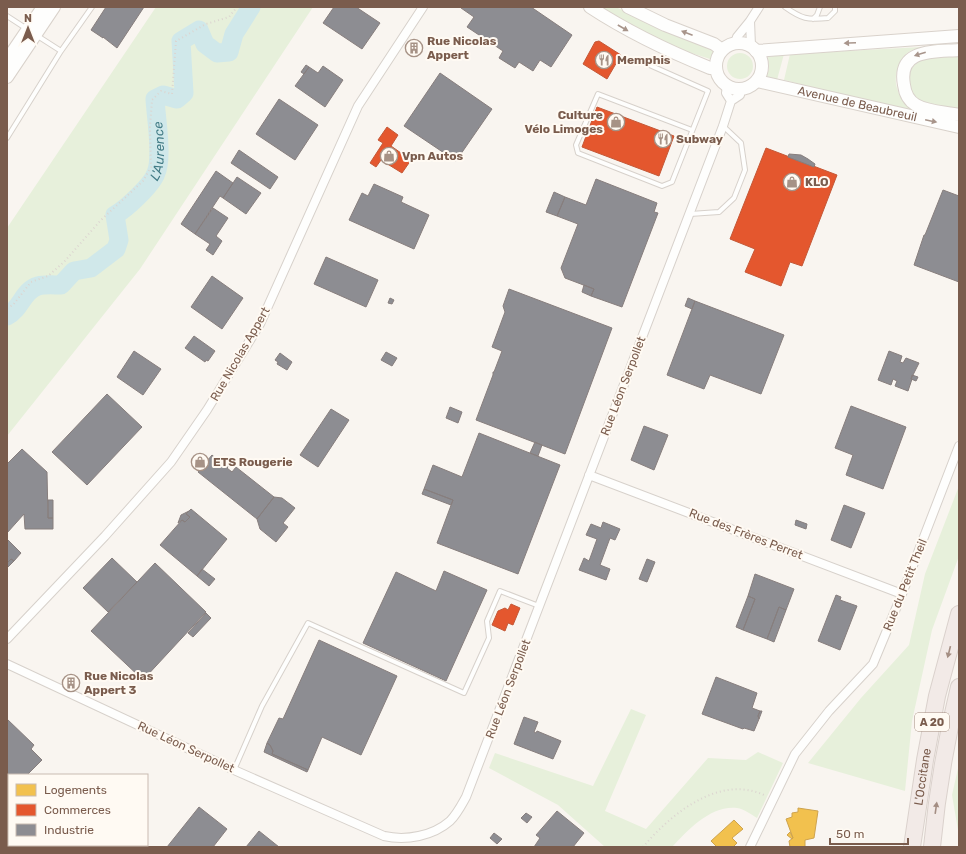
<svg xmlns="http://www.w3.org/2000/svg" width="966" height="854" viewBox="0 0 966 854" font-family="Rubik,sans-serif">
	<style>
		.green { fill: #e7f0db }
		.homes { fill: #f2c14e; stroke: #cea34e }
		.shops { fill: #e4572e; stroke: #c45837 }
		.industry { fill: #8d8d92; stroke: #877e7d }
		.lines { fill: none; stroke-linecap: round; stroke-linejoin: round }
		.river { stroke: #d0e8ea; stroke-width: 19 }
		.lane-casing { stroke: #d7d1cb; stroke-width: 6 }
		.street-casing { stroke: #d7d1cb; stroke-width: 10 }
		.secondary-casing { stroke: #d9d2cb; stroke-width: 14 }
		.highway-casing { stroke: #dad1cc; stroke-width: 18 }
		.path { stroke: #dcd5d0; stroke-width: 2; stroke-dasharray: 1 3; stroke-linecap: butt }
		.lane { stroke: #fefefd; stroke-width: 4 }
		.street { stroke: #fefefd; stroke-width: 8 }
		.secondary { stroke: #fefefd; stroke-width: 12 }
		.highway { stroke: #f2eae7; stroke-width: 16 }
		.oneway { fill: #a8958b }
		.oneway2 { fill: #a48e83 }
		.labels { text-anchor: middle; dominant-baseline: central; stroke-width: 4; stroke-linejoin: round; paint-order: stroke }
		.shield { fill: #fffaf3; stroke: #a28b7f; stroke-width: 1 }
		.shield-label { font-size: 11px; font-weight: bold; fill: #7a5c4d }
		.poi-label { font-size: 12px; font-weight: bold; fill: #7a5c4d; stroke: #fffaf3; text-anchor: start }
		.street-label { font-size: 12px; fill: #7a5c4d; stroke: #fffaf3 }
		.water-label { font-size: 13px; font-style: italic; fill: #437c86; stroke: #fffaf3 }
	</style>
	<rect width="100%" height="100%" fill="#f9f5f0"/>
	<path class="green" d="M156,7H313L140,269L7,436V228Z
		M598,7H616L636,17L715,49L710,59L654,41Z
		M959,45V47C944,48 927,46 913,50C907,52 905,55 902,60C893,73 894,88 903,100L959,118V122L912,112L784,80L790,54Z
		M727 66a13 13 0 1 1 26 0a13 13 0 1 1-26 0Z
		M784,54L777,80L766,77L769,69L768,57Z
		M959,54V109C946,106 931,105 920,100C913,96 909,89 909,82C908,54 940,56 959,54Z
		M959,486V556L932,630L912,721L905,791L808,763L861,698L909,645L925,574Z
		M631,709L646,715L605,811L646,829L708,758L746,760L758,752L783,763L757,818C752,815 744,809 737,808C711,805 688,830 672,847H605L558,805L489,768L495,753L593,786Z
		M959,764V836L952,795Z"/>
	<path class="homes" d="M798,808L818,811L814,838L805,840V847H790L789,841L793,838L786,819L792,817V813L798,812Z
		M734,820L743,829L732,838L737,843L733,847H717L711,841Z
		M790,832L793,838L792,839L787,835Z"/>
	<path class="shops" d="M599,41L621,55L607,79L583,64L595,42Z
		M597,107L674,136L659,176L582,147Z
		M387,127L398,135L391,146L411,160L402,173L381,160L376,167L370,163L383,143L378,140Z
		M766,148L837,175L802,266L790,262L781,286L745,272L755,249L730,239Z
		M511,604L520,608L513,625L508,623L505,631L492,625L498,611L505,608L508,610Z"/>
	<path class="industry" d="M106,7H144L117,48L103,37V38L91,30Z
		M334,7H356L380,23L362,49L323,23Z
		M462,7H531L572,35L551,67L540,60L533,71L519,62L515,68L499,58L503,51L467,27L474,17L461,8Z
		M413,44L418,48L415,52L410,48Z
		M306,65L309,67L304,74L301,72Z
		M323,66L343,80L325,107L295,86L309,67L318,73Z
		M440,73L492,109L456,161L404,126Z
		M279,99L318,125L295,160L256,134Z
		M239,150L278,177L270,189L231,163Z
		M789,154L801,155L808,159L815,164L814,167L788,157Z
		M216,171L233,183L223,198L220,196L195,234L181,224Z
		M237,177L261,193L246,214L223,198Z
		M596,179L657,203L654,212L658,213L622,307L591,296L594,289L565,278L561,268L578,224L557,216L565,197L586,205Z
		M374,184L403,197L401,202L429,215L414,249L349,220L362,193L368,196Z
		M943,190L959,196V282L914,265L924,235H925Z
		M554,192L565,197L557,216L546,212Z
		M213,208L228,218L216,236L222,241L213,255L206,250L210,244L195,234Z
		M326,257L378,280L366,307L314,284Z
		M212,276L243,298L222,329L191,307Z
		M584,285L594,289L591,296L582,292Z
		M509,289L612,328L565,454L476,420L493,375V372H494L502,351L492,347L505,312L503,306Z
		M390,298L394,300L392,304L388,303Z
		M688,298L695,301L692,309L685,306Z
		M695,301L784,335L761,394L710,375L704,389L667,375Z
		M194,336L215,351L208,361L206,360L205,362L185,348Z
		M134,351L161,369L143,395L117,377Z
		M889,351L902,356L900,362L903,363L906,358L919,363L911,379H912L908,391L895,386L897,381L893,379L891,385L878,380Z
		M386,352L397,358L392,366L381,360Z
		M280,353L292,362L287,370L277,364L278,362L275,360Z
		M912,375L918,377L916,381L911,379Z
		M107,394L142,427L87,485L52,452Z
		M851,406L906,427L883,489L846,475L853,455L835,448Z
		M450,407L462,412L458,423L446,418Z
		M331,409L349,420L318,467L300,455Z
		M644,426L668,435L654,470L631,460Z
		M479,433L560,465L518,574L437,543L453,500L424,489L433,465L462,477Z
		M535,442L542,445L538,456L530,453Z
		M22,449L47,472L48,518H53V529H25L24,514L7,533V464Z
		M212,455L219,461L222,457L231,464L227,468L232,472L236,467L274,497L257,519L198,472Z
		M424,489L453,500L451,505L422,494Z
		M274,497L282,498L295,508L283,523L288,527L276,542L260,529L257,519Z
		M48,500H53V518H48Z
		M844,505L865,513L851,548L831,540Z
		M191,509L227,539L197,576L160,545L182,520L185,522L190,517L186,514Z
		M189,511L186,514L190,517L185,522L182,520L178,523L181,515Z
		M796,520L807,524L806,529L795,525Z
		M603,522L620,529L615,540L610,538L600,565L610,569L606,580L579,570L584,558L589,561L597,539L586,535L591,524L601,528Z
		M7,539L21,553L14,561L11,559L7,563Z
		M112,558L137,582L108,612L83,588Z
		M11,559L14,561L7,568V563Z
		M647,559L655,562L647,582L639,579Z
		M155,563L206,612L143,680L91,631Z
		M202,569L215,579L209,586L197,576Z
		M444,571L487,590L446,681L363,643L396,572L436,591Z
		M755,574L794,589L786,610L779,607L767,639L743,630L755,599L748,596Z
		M836,595L841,597L840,600L857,606L840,650L818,641Z
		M748,596L755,599L743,630L736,627Z
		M779,607L786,610L774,642L767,639Z
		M206,613L211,618L193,637L188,633Z
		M319,640L397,676L361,755L322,737L308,770L272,754L273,751L270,745L267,743L279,718L283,719Z
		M716,677L757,693L752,708L760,711L758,716L759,719L754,731L744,728L743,729L702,714Z
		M760,711H762L759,719L758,716Z
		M524,717L538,722L534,732L536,733L537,731L561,741L553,759L514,744Z
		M7,719L34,745L31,749L42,760L27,775H9V788L7,786Z
		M267,743L270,745L273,751L272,754L308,770L307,772L264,752Z
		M199,807L227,829L213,847H167Z
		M557,811L584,833L573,847H534L540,838L536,835Z
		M526,813L532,817L527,823L521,818Z
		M259,831L279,847H246Z
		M494,833L502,839L497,844L490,838Z
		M42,845H117L116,847H40Z"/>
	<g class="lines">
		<path class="river" id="s1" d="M7,316C21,309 23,290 38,286C45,284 54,285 61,285L74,271L91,268L116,249L119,240L115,215C126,209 152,185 156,173C163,157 156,118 155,99L163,95L177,99L184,93L181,41L199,30L205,44L217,53L229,52L234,34L251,7"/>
		<defs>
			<path id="lane" d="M785,7C802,19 807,20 828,18L835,11V7
				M7,16L27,29
				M813,19L817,15L820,7
				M36,35L61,51L92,7
				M645,63L708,91L672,182L662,186L578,153L576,145L598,94L692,130
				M7,138L61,51
				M690,214L719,212L734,198L745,170L741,143L723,126
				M234,770L262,706L308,623L464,693L489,638L487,621L500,591L539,606"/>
			<path id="street" d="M750,21L759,7
				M735,43L737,37L750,21L751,46
				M727,85L726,93L731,101L740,95L741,88
				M589,475L902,594
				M7,639L105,536L171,462L207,410L260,324L358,106L423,7
				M7,664L234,770L384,836C406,841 433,836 450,821C457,814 461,806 466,797L723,126L731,101
				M750,847L795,754L829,711L873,664L902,594L959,446"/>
			<g id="secondary">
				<path d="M590,7C628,32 668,51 710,68H716"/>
				<path d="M628,7L665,25L714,44L722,50"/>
				<circle cx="739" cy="66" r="23"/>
				<path d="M959,50C935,52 897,48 904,85C905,93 909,101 916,105C928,112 946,112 959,115"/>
				<path d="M756,51L959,36"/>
				<path d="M7,60L43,7"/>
				<path d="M7,77L54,7"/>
				<path id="s2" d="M757,81L959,127"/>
			</g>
			<g id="highway">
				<path id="s3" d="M912,847L925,760L937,696L959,614"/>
				<path d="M932,847C937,793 946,740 959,687"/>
			</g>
		</defs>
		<use href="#lane" class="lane-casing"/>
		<use href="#street" class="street-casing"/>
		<use href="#secondary" class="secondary-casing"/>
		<use href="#highway" class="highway-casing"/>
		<path class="path" d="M7,308L13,305L31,282L48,276L64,262L101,220L143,181L151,167L150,127L152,100L161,91L172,94L176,41L206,24L229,17L237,7
			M643,847C671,814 720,773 766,796"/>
		<use href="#lane" class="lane"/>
		<use href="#street" class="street"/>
		<use href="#secondary" class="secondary"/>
		<use href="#highway" class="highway"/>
	</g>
	<defs><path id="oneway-solid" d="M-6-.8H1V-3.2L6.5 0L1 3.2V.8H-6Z"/></defs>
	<g class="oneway">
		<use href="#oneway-solid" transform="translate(623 28) rotate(30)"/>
		<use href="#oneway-solid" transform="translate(687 33) rotate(-159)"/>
		<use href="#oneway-solid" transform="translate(850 43) rotate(177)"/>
		<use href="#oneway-solid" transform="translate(920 54) rotate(163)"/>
		<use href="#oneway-solid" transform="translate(931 121) rotate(12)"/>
	</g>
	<g class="oneway2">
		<use href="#oneway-solid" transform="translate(949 652) rotate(104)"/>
		<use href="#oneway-solid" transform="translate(936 808) rotate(-82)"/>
	</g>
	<defs>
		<symbol id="building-ring" viewBox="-11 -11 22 22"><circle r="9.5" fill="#fffaf3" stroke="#a69286" stroke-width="1.5"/><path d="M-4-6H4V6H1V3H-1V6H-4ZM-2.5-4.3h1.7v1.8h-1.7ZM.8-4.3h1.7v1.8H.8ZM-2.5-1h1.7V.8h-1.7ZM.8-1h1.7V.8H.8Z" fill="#a69286"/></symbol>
		<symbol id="restaurant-ring" viewBox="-11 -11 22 22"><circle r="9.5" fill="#fffaf3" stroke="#a69286" stroke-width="1.5"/><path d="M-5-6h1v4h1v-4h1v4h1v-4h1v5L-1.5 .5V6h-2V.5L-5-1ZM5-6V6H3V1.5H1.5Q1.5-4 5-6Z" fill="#a69286"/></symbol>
		<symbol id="shop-ring" viewBox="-11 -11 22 22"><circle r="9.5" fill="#fffaf3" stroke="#a69286" stroke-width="1.5"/><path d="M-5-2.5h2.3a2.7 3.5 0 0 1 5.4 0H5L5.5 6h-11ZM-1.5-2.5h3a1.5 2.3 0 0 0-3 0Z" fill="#a69286"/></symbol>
	</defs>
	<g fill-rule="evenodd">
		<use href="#building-ring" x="404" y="38" width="20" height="20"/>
		<use href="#restaurant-ring" x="594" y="50" width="20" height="20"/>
		<use href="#shop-ring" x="606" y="112" width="20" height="20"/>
		<use href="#restaurant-ring" x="653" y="129" width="20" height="20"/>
		<use href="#shop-ring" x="379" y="146" width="20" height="20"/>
		<use href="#shop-ring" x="782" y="172" width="20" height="20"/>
		<use href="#shop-ring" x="190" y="452" width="20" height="20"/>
		<use href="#building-ring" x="61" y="673" width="20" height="20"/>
	</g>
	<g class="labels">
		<rect class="shield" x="915" y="713" width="34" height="18" rx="3"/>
		<g class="shield-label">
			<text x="932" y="722">A 20</text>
		</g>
		<g class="poi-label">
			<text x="427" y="41">Rue Nicolas<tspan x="427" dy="14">Appert</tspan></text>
			<text x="617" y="60">Memphis</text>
			<text x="603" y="115" text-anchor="end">Culture<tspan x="603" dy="14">Vélo Limoges</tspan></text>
			<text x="676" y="139">Subway</text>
			<text x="402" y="156">Vpn Autos</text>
			<text x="805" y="182">KLO</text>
			<text x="213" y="462">ETS Rougerie</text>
			<text x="84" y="676">Rue Nicolas<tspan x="84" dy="14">Appert 3</tspan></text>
		</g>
		<g class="street-label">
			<text stroke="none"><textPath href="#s2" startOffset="103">Avenue de Beaubreuil</textPath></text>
			<text transform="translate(240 354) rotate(-60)">Rue Nicolas Appert</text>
			<text transform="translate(623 386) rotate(-69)">Rue Léon Serpollet</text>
			<text transform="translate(746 534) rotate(21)">Rue des Frères Perret</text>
			<text transform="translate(905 585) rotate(-68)">Rue du Petit Theil</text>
			<text transform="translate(508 689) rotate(-69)">Rue Léon Serpollet</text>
			<text transform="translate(186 747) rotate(25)">Rue Léon Serpollet</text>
			<text stroke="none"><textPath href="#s3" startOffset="71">L'Occitane</textPath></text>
		</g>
		<g class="water-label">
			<text stroke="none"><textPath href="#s1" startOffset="251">L'Aurence</textPath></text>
		</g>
	</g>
	<rect width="966" height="854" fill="none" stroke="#7a5c4d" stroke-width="16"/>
	<rect x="8" y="774" width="140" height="72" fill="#fffaf3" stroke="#cabbb1"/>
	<rect x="16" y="784" width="20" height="12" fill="#f2c14e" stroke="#cabbb1"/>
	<text x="44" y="794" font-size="12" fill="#7a5c4d">Logements</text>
	<rect x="16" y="804" width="20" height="12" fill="#e4572e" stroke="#cabbb1"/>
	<text x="44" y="814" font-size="12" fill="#7a5c4d">Commerces</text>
	<rect x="16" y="824" width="20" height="12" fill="#8d8d92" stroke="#cabbb1"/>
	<text x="44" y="834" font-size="12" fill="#7a5c4d">Industrie</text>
	<g transform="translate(28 28)" stroke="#fffaf3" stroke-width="3" paint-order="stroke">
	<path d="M0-3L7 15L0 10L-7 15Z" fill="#7a5c4d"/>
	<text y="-6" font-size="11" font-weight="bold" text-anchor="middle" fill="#7a5c4d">N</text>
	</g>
	<path d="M830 838v6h78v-6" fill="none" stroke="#7a5c4d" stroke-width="2"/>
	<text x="836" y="838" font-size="12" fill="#7a5c4d" stroke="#fffaf3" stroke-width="3" paint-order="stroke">50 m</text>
</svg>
